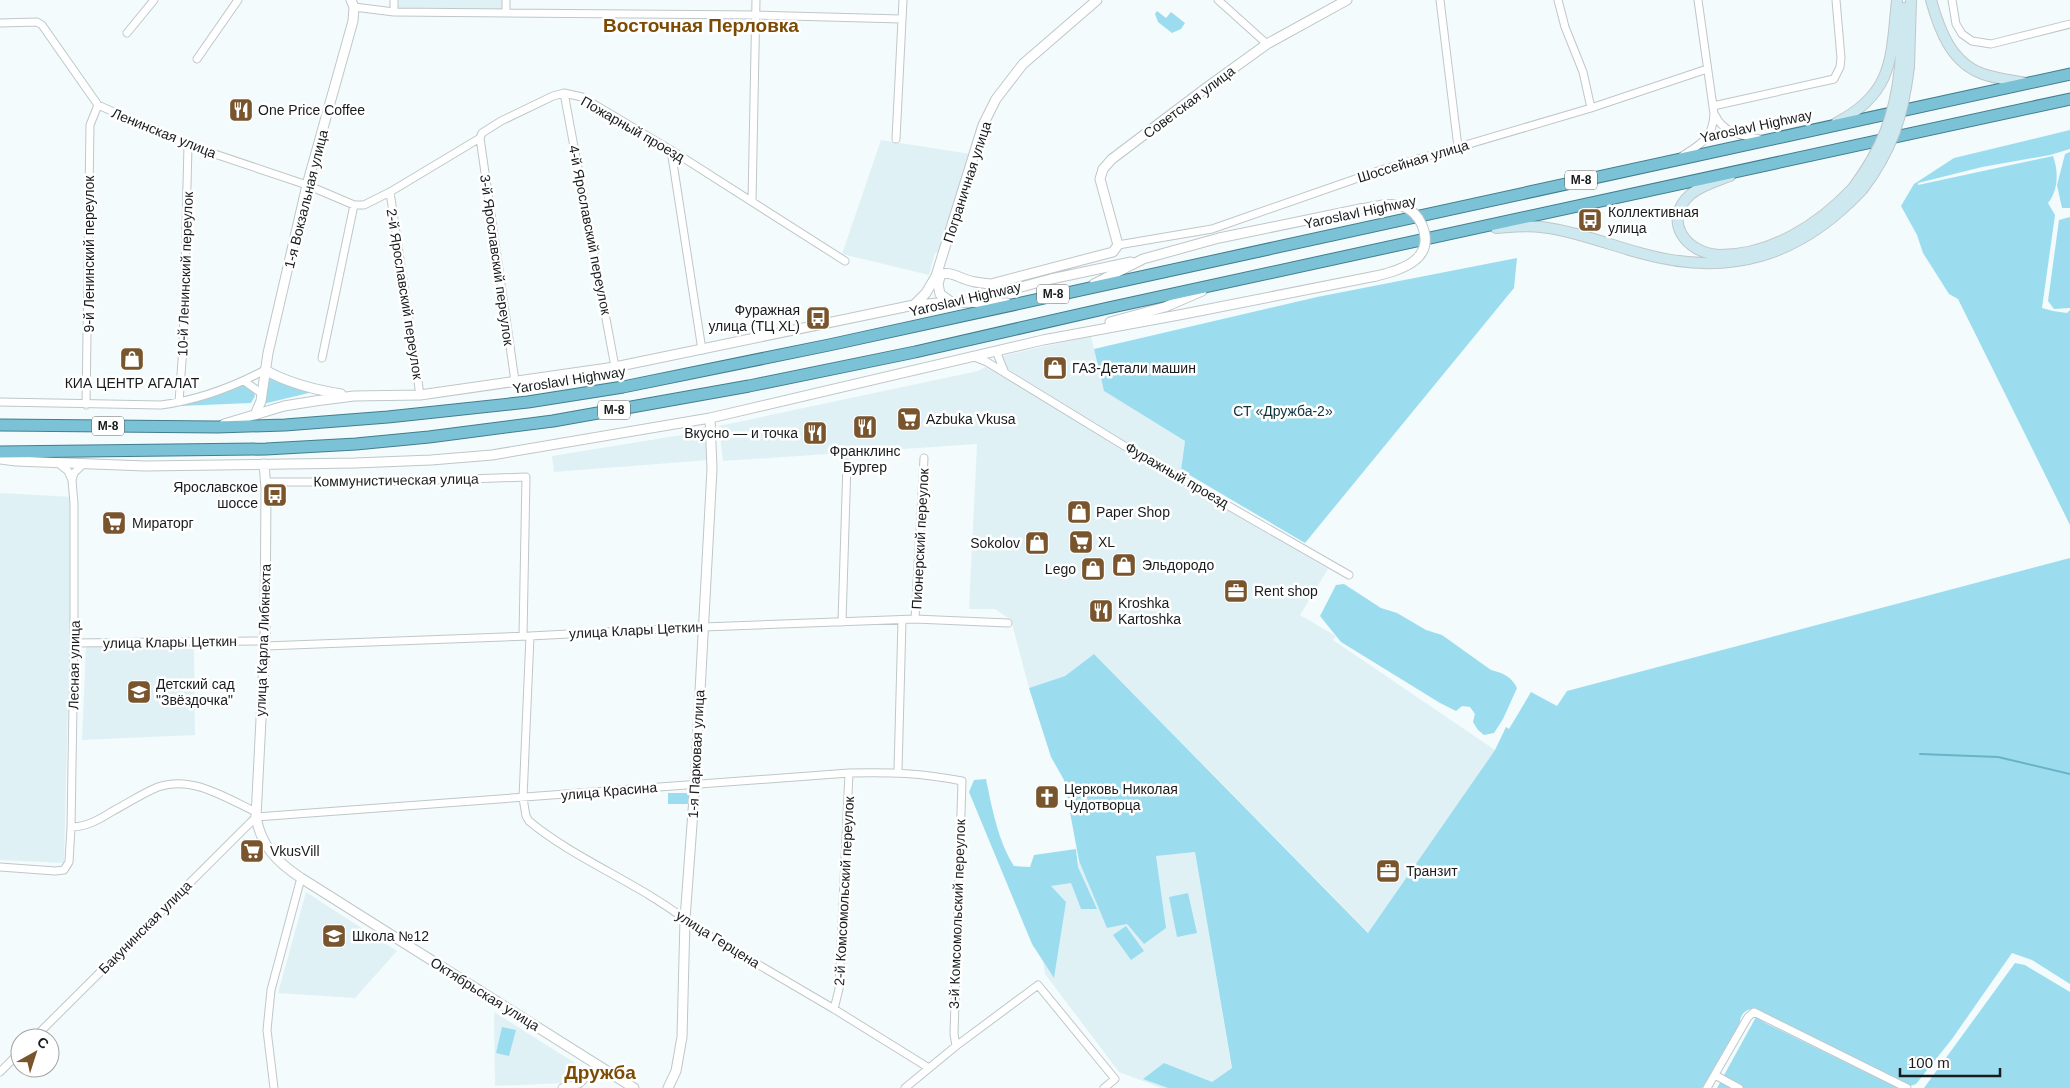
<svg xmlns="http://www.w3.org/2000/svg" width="2070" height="1088" viewBox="0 0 2070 1088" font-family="Arial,sans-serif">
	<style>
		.built { fill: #e0f1f6 }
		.green { fill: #9bddef }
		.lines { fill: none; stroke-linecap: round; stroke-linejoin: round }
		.stream { stroke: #69b3c8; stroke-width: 2 }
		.minor-casing { stroke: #bfc7c9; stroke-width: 9 }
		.tertiary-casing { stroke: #bfc7c9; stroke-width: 11 }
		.secondary-casing { stroke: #bfc7c9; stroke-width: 12 }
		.trunk-casing { stroke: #437e8e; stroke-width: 13 }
		.minor { stroke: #fff; stroke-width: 7 }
		.tertiary { stroke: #fff; stroke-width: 9 }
		.secondary { stroke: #cee8ef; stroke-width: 10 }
		.trunk { stroke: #7bc2d6; stroke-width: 11 }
		.tertiary-bridge-casing { stroke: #bfc7c9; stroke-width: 11; stroke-linecap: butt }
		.secondary-bridge-casing { stroke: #bfc7c9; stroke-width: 12; stroke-linecap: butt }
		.tertiary-bridge { stroke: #fff; stroke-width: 9 }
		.secondary-bridge { stroke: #cee8ef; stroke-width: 10 }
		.labels { text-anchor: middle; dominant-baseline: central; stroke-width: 5; stroke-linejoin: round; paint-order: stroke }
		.shield { fill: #fff; stroke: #5e6061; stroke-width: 1 }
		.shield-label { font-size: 12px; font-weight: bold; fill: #191c1d }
		.street-label { font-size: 14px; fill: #191c1d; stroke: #fff }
		.poi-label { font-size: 14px; fill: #191c1d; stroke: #fff; text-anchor: start }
		.park-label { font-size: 14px; fill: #0d323b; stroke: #fff }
		.district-label { font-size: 19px; font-weight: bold; fill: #7c4b03; stroke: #fff }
	</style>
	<rect width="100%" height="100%" fill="#f3fbfd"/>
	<path class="built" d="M397,0H502L503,11L397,9Z
		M881,140L971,154L941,252L935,253L929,275L842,254Z
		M1091,336L1104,391L1185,441L1181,470L1175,473L1173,478L1328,569L1300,615L1336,636L1333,640L1495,750L1369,933L1094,654L1065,676L1029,688L1011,620L995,609H969L977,444L723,461L719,426L978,371L1006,355Z
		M706,431L709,460L554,472L552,456Z
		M0,493L73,497L64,863L0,860Z
		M86,646L194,649L195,735L82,740Z
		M1195,852L1235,1088H1161L1119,1072L1045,974L1030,867Z
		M306,892L397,951L355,998L278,993Z
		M494,1012L575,1063L565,1083L495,1086Z"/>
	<path class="green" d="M1157,11L1166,18L1171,12L1185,23L1181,29L1172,33L1158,22L1155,14Z
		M2070,130V149L2050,155L1982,167L1918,183V185L2053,156C2059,172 2058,191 2048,203L2055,215L2042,308L2053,311L2067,313L2070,310V525L1958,299L1949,294L1923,253L1917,235L1901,206L1914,184L1954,158Z
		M2070,152V208H2062L2057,185L2065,154Z
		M2070,217V308L2054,309L2048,301L2059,220Z
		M1517,258L1514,288L1305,543L1181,470L1185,441L1104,391L1094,349L1317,297Z
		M273,378L317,391L263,404L266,381Z
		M243,385L253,389L255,396L251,403L179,406Z
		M2070,558V984L2032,960L2012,953L1952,1039L1916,1084L1910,1086L1751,1009C1742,1011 1739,1019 1740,1027L1702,1088H1168L1143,1079L1164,1063L1212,1082L1232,1068L1195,852L1156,856L1166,928L1144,944L1127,924L1107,928L1079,861L1064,780L1051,757L1029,688L1065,676L1094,654L1368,933L1495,750L1506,727L1509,729L1531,692L1557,706L1567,691Z
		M1344,584L1381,608L1397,613L1426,630L1442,635L1491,670C1503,673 1512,677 1517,688L1503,719L1494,733L1484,735L1478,730L1473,722L1475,714L1470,707L1462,706L1456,711L1440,703L1341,642L1320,616L1336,585Z
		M986,779C992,808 998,841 1014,866L1030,867L1034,855L1076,849L1078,867L1097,909H1081L1071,883L1051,886L1066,902L1054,978L1032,944L969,792L974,780Z
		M668,793H690V804H668Z
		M1188,893L1197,933L1177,937L1169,897Z
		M1126,926L1144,951L1131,960L1113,935Z
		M2015,963L2025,965L2070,992V1088H1924Z
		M1756,1017L1767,1024L1898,1088H1717Z
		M502,1027L516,1030L509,1056L496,1053Z"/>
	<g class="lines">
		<path class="stream" d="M1920,754L1998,757L2070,774"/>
		<defs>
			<path id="minor" d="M506,0V13
				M1218,0L1267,44
				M1440,0L1458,147
				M1558,0L1565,27L1583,72L1591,108
				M1952,0L1956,24L1962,34L1972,41L1991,44L2070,24
				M354,7L394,12L756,15L901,19
				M394,12V0
				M0,23L37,22L42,25L98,105L188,145L307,185L354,205H364L390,192L480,138L482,133L501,121L553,96L564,93L582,97L671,150L845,261
				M127,33L154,0
				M197,59L238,0
				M564,93L615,367
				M1713,106L1834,79L1840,67L1841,58L1836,0
				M1715,115C1724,134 1741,135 1760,139
				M480,138L515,381
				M896,139L903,0
				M671,150L702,350
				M1682,156C1701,144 1713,138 1714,114L1698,0
				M390,192L420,395
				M752,201L756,0
				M1118,245L1212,229L1381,170L1591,108L1707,69
				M999,350L998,356L1005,373
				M972,356L987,362L1131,450L1349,575
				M322,358L354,205
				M244,381L261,393
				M0,402L161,405C198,400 233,387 265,370
				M179,402L183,347L188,145
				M86,405L90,125L98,105
				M58,463L68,471L72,480L74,504V643L71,827
				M72,480L74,473L83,464
				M265,482H383L526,477L523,636
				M915,619L924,458
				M842,622L847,463
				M530,636L523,798L526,816L529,821C561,848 607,870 644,892C660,902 678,912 691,925L834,1009L929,1068
				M74,643L265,641
				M265,646L530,636L703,627L915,619L1008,623
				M898,771L902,620
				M0,867L55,871L64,870L69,862L71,827C87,827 100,819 113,811C128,803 143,793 158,787C192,775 226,798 256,812
				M834,1009L839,989L849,773
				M34,1038L256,817L849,773C891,772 921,773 962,781L954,1034L956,1046
				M0,1072L20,1052
				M1715,1075L1739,1088
				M274,1088L267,1030L271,990L301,878
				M562,1088L579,1084L599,1065
				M905,1088L956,1046L1038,985L1115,1079L1104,1088
				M1707,1088L1748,1017L1754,1012L1907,1088"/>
			<path id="tertiary" d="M941,273L938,284L940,294L951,302
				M936,276C949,269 958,278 971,281C977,283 984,283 991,284L1113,252L1118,245L1100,179L1103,169L1112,159L1206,88L1267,44L1347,0
				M1094,284L1143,259L1219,238L1360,209
				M973,300L1051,279L1131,262
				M914,305L926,293L936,276L983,125L996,99L1023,64L1097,0
				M1110,322L1165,307L1202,291
				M265,370C288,383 316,390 341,394
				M255,415L261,401L268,353L307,185L353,21L354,7L351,0
				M224,424L284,406L315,401L354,396L420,395L615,367L914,305L951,302L1007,303
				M0,459L16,461L145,466L355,463L431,460L492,455L710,418L1043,340L1184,314L1376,276
				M264,464L266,488L265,641L256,817C261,846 277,862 301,878L634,1088
				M668,1088L676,1071L682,1037L685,919L695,784L712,469L710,418"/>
			<path id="secondary" d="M1931,0C1939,29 1951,63 1983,74C1997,79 2012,80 2026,83
				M1900,67L1904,8
				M1909,67L1911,0
				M1836,123C1894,93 1891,58 1897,0
				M1730,176C1717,181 1702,185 1691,194C1661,220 1686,254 1720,255C1772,255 1819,224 1853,188
				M1496,228C1511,227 1526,225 1541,227C1575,231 1607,244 1640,253C1729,278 1799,257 1862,190"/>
			<path id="trunk" d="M0,425L217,427L285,425L388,417L528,402L623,387L829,345L2070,74
				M0,452L266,449L356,444L429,437L553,421L749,386L915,352L1108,308L2070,99"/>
		</defs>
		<use href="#minor" class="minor-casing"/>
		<use href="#tertiary" class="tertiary-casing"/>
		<use href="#secondary" class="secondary-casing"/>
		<use href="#trunk" class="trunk-casing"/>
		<use href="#minor" class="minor"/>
		<use href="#tertiary" class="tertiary"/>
		<use href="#secondary" class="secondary"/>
		<use href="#trunk" class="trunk"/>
		<defs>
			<path id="tertiary-bridge" d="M1360,209C1373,207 1389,202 1402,206C1411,209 1418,216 1422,225C1436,259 1402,270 1376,276"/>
			<path id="secondary-bridge" d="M1853,188C1882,149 1895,116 1900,67
				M1862,190C1892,151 1903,116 1909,67"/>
		</defs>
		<use href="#tertiary-bridge" class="tertiary-bridge-casing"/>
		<use href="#secondary-bridge" class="secondary-bridge-casing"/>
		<use href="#tertiary-bridge" class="tertiary-bridge"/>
		<use href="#secondary-bridge" class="secondary-bridge"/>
	</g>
	<defs>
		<symbol id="restaurant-square" viewBox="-11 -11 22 22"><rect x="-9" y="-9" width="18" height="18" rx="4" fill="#79552e" stroke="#fff"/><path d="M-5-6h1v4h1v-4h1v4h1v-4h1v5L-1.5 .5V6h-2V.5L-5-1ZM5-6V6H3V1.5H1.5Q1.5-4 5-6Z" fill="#fff"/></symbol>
		<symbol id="bus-square" viewBox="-11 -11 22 22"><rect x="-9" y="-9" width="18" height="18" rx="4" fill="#79552e" stroke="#fff"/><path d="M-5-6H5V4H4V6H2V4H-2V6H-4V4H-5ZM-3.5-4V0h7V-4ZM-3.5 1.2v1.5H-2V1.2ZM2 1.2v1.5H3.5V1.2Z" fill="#fff"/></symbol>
		<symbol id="shop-square" viewBox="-11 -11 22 22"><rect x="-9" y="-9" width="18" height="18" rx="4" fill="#79552e" stroke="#fff"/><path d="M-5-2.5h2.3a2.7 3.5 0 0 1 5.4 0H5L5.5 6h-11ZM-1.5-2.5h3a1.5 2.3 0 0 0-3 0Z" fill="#fff"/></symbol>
		<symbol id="supermarket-square" viewBox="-11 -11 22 22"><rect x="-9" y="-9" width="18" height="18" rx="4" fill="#79552e" stroke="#fff"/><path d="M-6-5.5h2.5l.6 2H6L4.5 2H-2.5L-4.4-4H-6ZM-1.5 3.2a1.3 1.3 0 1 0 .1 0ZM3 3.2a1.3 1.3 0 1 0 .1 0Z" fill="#fff"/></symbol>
		<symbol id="office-square" viewBox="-11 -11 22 22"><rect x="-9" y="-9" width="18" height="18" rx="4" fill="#79552e" stroke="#fff"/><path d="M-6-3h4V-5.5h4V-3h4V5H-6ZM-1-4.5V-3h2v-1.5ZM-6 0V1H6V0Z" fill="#fff"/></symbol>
		<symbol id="school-square" viewBox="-11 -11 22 22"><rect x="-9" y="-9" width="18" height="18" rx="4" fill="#79552e" stroke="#fff"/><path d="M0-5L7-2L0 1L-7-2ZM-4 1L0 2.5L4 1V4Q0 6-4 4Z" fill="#fff"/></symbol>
		<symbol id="church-square" viewBox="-11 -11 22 22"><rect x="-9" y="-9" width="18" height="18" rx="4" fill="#79552e" stroke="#fff"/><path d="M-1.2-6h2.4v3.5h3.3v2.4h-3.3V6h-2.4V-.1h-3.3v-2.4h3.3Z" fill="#fff"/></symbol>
	</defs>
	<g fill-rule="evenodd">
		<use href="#restaurant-square" x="227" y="96" width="28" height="28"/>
		<use href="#bus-square" x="1576" y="206" width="28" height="28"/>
		<use href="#bus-square" x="804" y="304" width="28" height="28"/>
		<use href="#shop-square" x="118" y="345" width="28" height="28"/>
		<use href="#shop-square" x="1041" y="354" width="28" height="28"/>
		<use href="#supermarket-square" x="895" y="405" width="28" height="28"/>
		<use href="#restaurant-square" x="851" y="413" width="28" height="28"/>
		<use href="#restaurant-square" x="801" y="419" width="28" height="28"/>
		<use href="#bus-square" x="261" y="481" width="28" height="28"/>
		<use href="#shop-square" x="1065" y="498" width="28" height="28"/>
		<use href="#supermarket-square" x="100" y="509" width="28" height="28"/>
		<use href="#supermarket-square" x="1067" y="528" width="28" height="28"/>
		<use href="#shop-square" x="1023" y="529" width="28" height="28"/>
		<use href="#shop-square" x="1110" y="551" width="28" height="28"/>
		<use href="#shop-square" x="1079" y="555" width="28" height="28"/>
		<use href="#office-square" x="1222" y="577" width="28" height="28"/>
		<use href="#restaurant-square" x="1087" y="597" width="28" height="28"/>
		<use href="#school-square" x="125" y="678" width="28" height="28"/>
		<use href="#church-square" x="1033" y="783" width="28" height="28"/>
		<use href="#supermarket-square" x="238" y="837" width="28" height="28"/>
		<use href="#office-square" x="1374" y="857" width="28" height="28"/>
		<use href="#school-square" x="320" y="922" width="28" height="28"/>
	</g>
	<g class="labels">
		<g class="shield">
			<rect x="1565" y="170.5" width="32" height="19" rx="4"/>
			<rect x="1037" y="284.5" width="32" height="19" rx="4"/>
			<rect x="598" y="400.5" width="32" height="19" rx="4"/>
			<rect x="92" y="416.5" width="32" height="19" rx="4"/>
		</g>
		<g class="shield-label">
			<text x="1581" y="180">М-8</text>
			<text x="1053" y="294">М-8</text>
			<text x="614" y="410">М-8</text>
			<text x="108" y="426">М-8</text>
		</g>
		<g class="street-label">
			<text transform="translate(1189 102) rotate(-37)">Советская улица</text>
			<text transform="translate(1756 126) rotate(-12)">Yaroslavl Highway</text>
			<text transform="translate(633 129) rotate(30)">Пожарный проезд</text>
			<text transform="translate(164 133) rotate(22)">Ленинская улица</text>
			<text transform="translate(1413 161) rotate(-17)">Шоссейная улица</text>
			<text transform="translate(967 182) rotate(-72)">Пограничная улица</text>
			<text transform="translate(306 199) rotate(-76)">1-я Вокзальная улица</text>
			<text transform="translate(1360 212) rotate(-12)">Yaroslavl Highway</text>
			<text transform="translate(590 230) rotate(79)">4-й Ярославский переулок</text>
			<text transform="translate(89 254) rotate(-90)">9-й Ленинский переулок</text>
			<text transform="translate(497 260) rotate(82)">3-й Ярославский переулок</text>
			<text transform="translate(185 274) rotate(-88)">10-й Ленинский переулок</text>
			<text transform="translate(405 294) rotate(81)">2-й Ярославский переулок</text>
			<text transform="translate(965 299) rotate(-13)">Yaroslavl Highway</text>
			<text transform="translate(569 380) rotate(-9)">Yaroslavl Highway</text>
			<text transform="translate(1177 475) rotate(30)">Фуражный проезд</text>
			<text transform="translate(396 480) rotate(-1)">Коммунистическая улица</text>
			<text transform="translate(920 539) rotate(-87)">Пионерский переулок</text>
			<text transform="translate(636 630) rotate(-3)">улица Клары Цеткин</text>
			<text transform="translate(263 640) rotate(-88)">улица Карла Либкнехта</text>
			<text transform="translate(170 642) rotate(-1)">улица Клары Цеткин</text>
			<text transform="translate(74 665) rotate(-89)">Лесная улица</text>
			<text transform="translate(696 754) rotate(-87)">1-я Парковая улица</text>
			<text transform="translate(609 791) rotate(-5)">улица Красина</text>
			<text transform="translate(844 891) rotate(-87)">2-й Комсомольский переулок</text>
			<text transform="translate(957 914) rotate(-88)">3-й Комсомольский переулок</text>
			<text transform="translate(145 927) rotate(-45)">Бакунинская улица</text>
			<text transform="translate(718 939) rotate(32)">улица Герцена</text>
			<text transform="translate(485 994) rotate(32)">Октябрьская улица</text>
		</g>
		<g class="poi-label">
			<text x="258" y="110">One Price Coffee</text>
			<text x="1608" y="212">Коллективная<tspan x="1608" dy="16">улица</tspan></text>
			<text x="800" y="310" text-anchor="end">Фуражная<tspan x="800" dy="16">улица (ТЦ XL)</tspan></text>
			<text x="1072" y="368">ГАЗ-Детали машин</text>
			<text x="132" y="383" text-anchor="middle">КИА ЦЕНТР АГАЛАТ</text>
			<text x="926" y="419">Azbuka Vkusa</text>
			<text x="798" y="433" text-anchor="end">Вкусно — и точка</text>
			<text x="865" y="451" text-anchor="middle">Франклинс<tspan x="865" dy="16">Бургер</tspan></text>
			<text x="258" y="487" text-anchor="end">Ярославское<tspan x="258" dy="16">шоссе</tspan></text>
			<text x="1096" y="512">Paper Shop</text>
			<text x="132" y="523">Мираторг</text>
			<text x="1098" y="542">XL</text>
			<text x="1020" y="543" text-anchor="end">Sokolov</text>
			<text x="1142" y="565">Эльдородо</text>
			<text x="1076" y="569" text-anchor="end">Lego</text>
			<text x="1254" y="591">Rent shop</text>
			<text x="1118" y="603">Kroshka<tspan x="1118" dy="16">Kartoshka</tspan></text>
			<text x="156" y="684">Детский сад<tspan x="156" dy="16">"Звёздочка"</tspan></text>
			<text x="1064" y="789">Церковь Николая<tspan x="1064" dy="16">Чудотворца</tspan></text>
			<text x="270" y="851">VkusVill</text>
			<text x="1406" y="871">Транзит</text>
			<text x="352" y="936">Школа №12</text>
		</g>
		<g class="park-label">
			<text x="1283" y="411">СТ «Дружба-2»</text>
		</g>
		<g class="district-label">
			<text x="701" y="25">Восточная Перловка</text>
			<text x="600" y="1072">Дружба</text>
		</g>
	</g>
	<g transform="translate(35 1053) rotate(39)"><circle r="24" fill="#ffffff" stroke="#a3a4a5"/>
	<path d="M0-4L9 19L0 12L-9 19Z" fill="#79552e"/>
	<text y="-8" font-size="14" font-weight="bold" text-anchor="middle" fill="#191c1d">С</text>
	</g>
	<path d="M1900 1068v8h100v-8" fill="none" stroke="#191c1d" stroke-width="2.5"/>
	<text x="1908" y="1068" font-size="15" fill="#191c1d" stroke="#ffffff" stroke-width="4" paint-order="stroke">100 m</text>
</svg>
